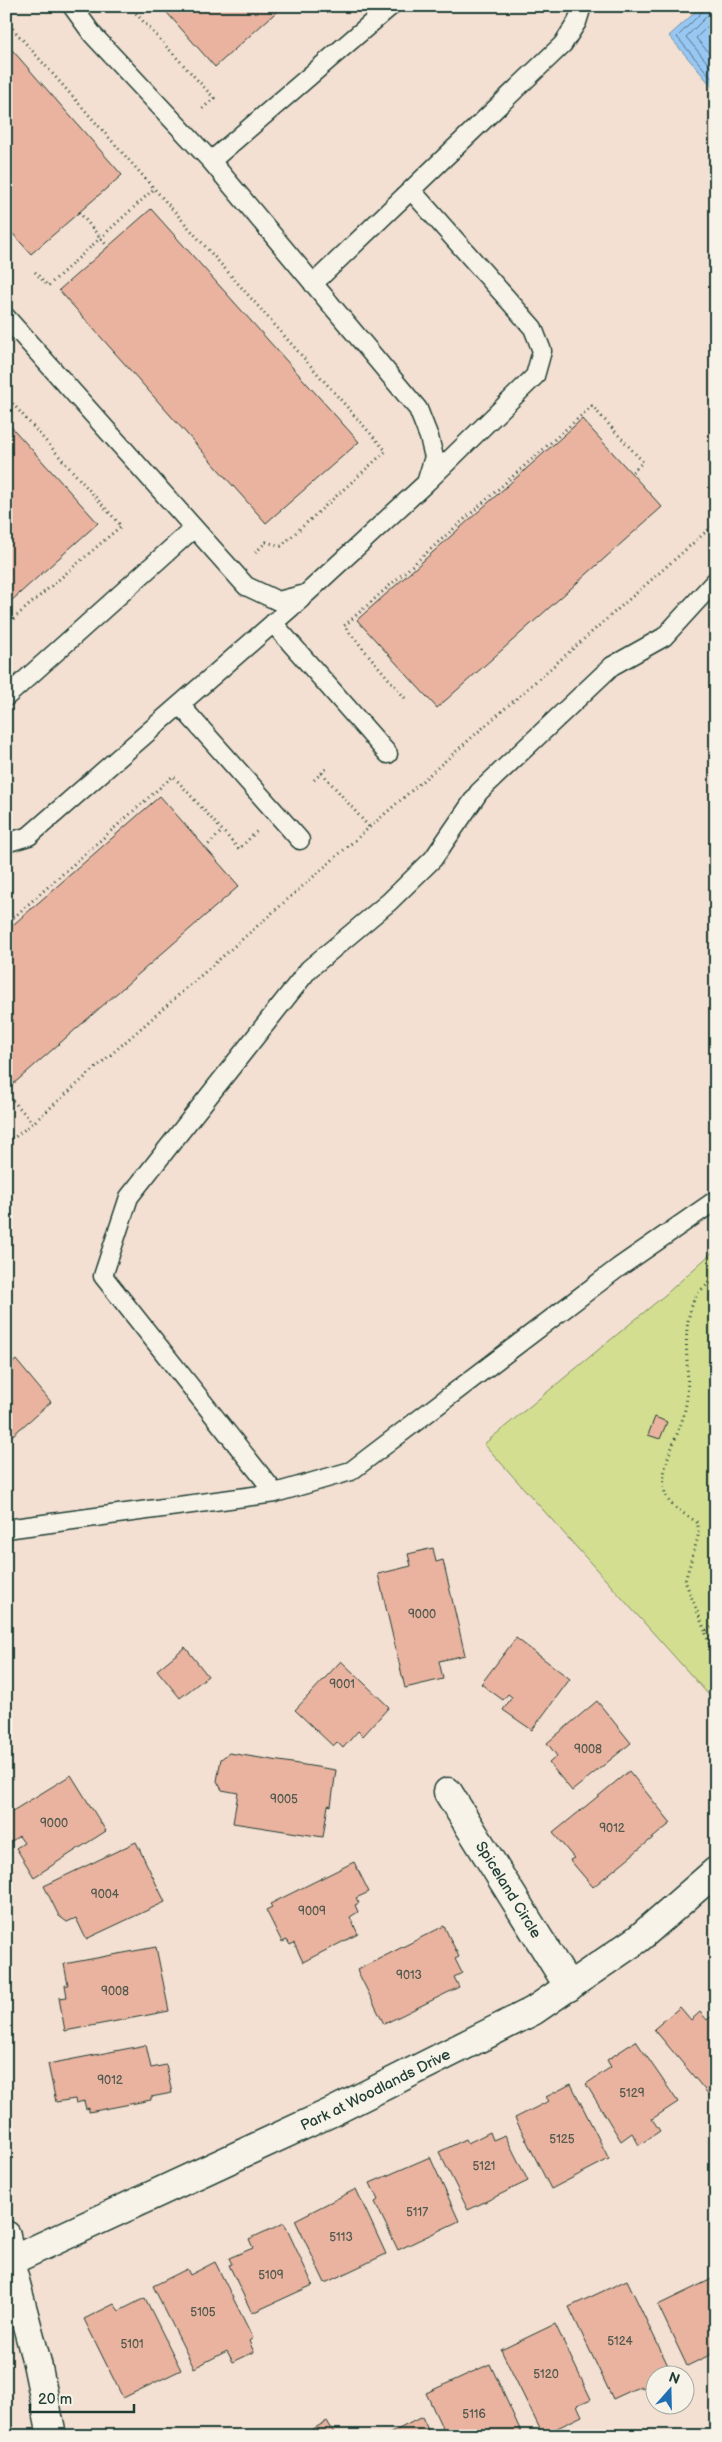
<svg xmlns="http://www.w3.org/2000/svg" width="722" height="2442" viewBox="0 0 722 2442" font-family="'Balsamiq Sans',sans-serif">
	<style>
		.green { fill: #d3de91; stroke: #798e62 }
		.water { fill: #99c7f4; stroke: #6890a7 }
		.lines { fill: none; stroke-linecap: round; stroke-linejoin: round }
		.shore { stroke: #507481; stroke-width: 1 }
		.building { fill: #eab39f; stroke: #1f3d34 }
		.lane-casing { stroke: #1f3d34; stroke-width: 21 }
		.street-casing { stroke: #1f3d34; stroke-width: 31 }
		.path { stroke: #1f3d34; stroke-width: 3; stroke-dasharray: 1 4; stroke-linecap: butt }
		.lane { stroke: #f7f3e8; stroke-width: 18 }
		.street { stroke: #f7f3e8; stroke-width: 28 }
		.labels { text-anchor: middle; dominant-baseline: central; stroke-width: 4.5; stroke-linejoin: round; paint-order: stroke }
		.number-label { font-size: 12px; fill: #525a4f }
		.street-label { font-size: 15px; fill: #1f3d34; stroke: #f7f3e8 }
	</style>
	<rect width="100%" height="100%" fill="#f3e0d2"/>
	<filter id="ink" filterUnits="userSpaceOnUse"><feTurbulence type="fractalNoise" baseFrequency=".02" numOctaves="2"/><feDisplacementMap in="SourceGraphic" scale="10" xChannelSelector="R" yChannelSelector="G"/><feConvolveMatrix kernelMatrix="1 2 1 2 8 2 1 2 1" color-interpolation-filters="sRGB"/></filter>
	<g filter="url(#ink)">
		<path class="green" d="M716,1249V1703L484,1444L665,1295Z"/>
		<path class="water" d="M702,6H716V91L669,36Z"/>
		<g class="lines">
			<path class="shore" d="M705,6L703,11L677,37L716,83
				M711,6L708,15L686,37L716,73
				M716,18L696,38L716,61"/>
		</g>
		<path class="building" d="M161,6H283L215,67Z
			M6,43L122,175L31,254L6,226Z
			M151,209L359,442L266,523L59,290Z
			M582,419L662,507L437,708L357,620Z
			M6,421L98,523L10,602L6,598Z
			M160,796L239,886L11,1086L6,1081V931Z
			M16,1360L51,1402L6,1441V1369Z
			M655,1417L667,1422L660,1439L648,1435Z
			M433,1548L436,1562L443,1560L465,1655L439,1661L443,1679L405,1688L378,1574L411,1566L408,1554Z
			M516,1638L570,1679L532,1730L503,1710L512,1697L508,1694L503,1700L481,1684Z
			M185,1647L208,1676L180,1698L157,1670Z
			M341,1661L389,1707L363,1736L358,1731L343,1748L337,1742L333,1746L295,1710Z
			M597,1701L631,1743L572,1791L549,1763L557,1756L547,1743Z
			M229,1753L336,1770L331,1806L328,1805L323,1837L233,1823L238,1793L222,1790L217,1781L221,1759Z
			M629,1771L671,1823L593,1887L570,1860L574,1858L553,1833Z
			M71,1775L106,1831L34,1877L16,1848L24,1843L19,1836L9,1843L6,1839V1815Z
			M136,1842L165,1902L86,1939L76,1918L67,1922L59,1916L44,1886Z
			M354,1862L369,1892L356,1898L359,1903L355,1905L358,1912L350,1917L358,1934L303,1962L294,1943L290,1945L287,1940L282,1942L266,1910L272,1907L270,1904Z
			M444,1926L459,1957L455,1959L462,1973L454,1977L459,1987L384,2024L357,1970Z
			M156,1947L169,2011L65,2031L59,1998L67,1997L65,1985H68L64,1964Z
			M680,2007L691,2020L700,2012L707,2020L716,2013L715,2102L654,2029Z
			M636,2041L678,2102L652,2119L660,2131L639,2145L632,2133L621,2141L586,2084L611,2067L607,2060Z
			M146,2045L151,2068L166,2065L172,2093L151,2097V2100L89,2112V2108L86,2109L84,2101L76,2103L75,2099L56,2102L48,2064Z
			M571,2084L609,2159L551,2189L515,2118L549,2101L546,2097Z
			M490,2132L493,2140L505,2135L528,2181L468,2210L439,2152L466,2139L468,2143Z
			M430,2157L459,2221L398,2250L375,2202L378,2200L370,2183Z
			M356,2189L386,2254L325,2283L295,2220Z
			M284,2223L313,2285L252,2313L229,2265L232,2264L229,2258L253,2248L249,2239Z
			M215,2262L253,2338L249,2341L254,2352L233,2362L227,2351L194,2368L153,2286L187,2269L190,2275Z
			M716,2277V2352L687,2366L658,2305Z
			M627,2280L672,2374H654V2382L642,2388L641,2386L613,2399L569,2307Z
			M145,2298L181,2370L123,2398L84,2319L114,2304L119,2311Z
			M555,2324L591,2399L577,2405L582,2416L543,2435L501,2350Z
			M490,2364L523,2436H446L426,2393Z
			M422,2417L431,2436H385Z
			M327,2421L336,2436H301Z"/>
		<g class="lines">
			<defs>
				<path id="lane" d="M211,161L391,6
					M411,190L533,328L542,351L535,376L428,481
					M313,284L563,44L577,22L582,6
					M6,317L246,586L278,601L306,594L426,483L434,457L429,437L418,409L211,161L93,35L72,6
					M273,623L388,754
					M6,697L194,528
					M180,705L300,840
					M6,843L29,836L302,598
					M275,1493L103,1276L129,1197L309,969L389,902L433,859L479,792L612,666L664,637L716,580
					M6,1529L275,1493L351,1471L618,1268L716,1200"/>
				<g id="street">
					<path id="s1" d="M448,1792L569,1987"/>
					<path d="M6,2235L10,2262L37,2363L52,2436"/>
					<path id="s2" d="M6,2263L332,2112L533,2011L638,1939L716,1871"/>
				</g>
			</defs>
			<use href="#lane" class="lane-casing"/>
			<use href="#street" class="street-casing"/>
			<path class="path" d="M129,6L214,98L200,111
				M6,21L386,451L281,546L266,542L253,555
				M79,212L108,247
				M35,272L48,286L155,188
				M6,396L121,526L6,625
				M405,698L344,626L592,406L643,462L631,473
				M322,773L369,827
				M314,780L328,767
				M205,848L222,831
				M6,924L173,776L239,849L257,831
				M6,1093L33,1123
				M6,1139L15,1137L33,1123L716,523
				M716,1625L705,1631L716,1664
				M705,1631L685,1581L698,1537V1523C687,1515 669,1507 665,1493C658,1464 680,1437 685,1409C693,1373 679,1338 693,1303C697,1291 705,1286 716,1279"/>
			<use href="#lane" class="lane"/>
			<use href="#street" class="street"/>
		</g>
	</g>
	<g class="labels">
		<g class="number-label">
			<text x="422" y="1614">9000</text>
			<text x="342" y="1684">9001</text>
			<text x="588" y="1749">9008</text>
			<text x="284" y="1799">9005</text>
			<text x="54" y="1823">9000</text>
			<text x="612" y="1828">9012</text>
			<text x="105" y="1894">9004</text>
			<text x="312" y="1911">9009</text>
			<text x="409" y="1975">9013</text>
			<text x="115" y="1991">9008</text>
			<text x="110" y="2080">9012</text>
			<text x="632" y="2093">5129</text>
			<text x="562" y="2139">5125</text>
			<text x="484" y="2166">5121</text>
			<text x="417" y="2212">5117</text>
			<text x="341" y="2237">5113</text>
			<text x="271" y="2275">5109</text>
			<text x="203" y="2312">5105</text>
			<text x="620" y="2341">5124</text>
			<text x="132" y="2344">5101</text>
			<text x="546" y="2374">5120</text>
			<text x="474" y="2414">5116</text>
		</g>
		<g class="street-label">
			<text stroke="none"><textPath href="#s1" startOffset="115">Spiceland Circle</textPath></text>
			<text stroke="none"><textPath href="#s2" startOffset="408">Park at Woodlands Drive</textPath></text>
		</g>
	</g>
	<rect width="722" height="2442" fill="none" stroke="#f7f3e8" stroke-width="25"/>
	<rect x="12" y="12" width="697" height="2417" fill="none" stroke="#1f3d34" stroke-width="2" filter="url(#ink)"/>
	<g transform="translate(670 2390) rotate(20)"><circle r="24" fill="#f7f3e8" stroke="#a1aaa0"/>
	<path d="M0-4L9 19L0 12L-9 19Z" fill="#1f6fb2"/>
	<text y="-8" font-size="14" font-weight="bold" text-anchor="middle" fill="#1f3d34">N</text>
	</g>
	<path d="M30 2404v8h104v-8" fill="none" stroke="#1f3d34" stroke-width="2.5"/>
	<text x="38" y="2404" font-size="15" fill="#1f3d34" stroke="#f7f3e8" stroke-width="4" paint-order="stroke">20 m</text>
</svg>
